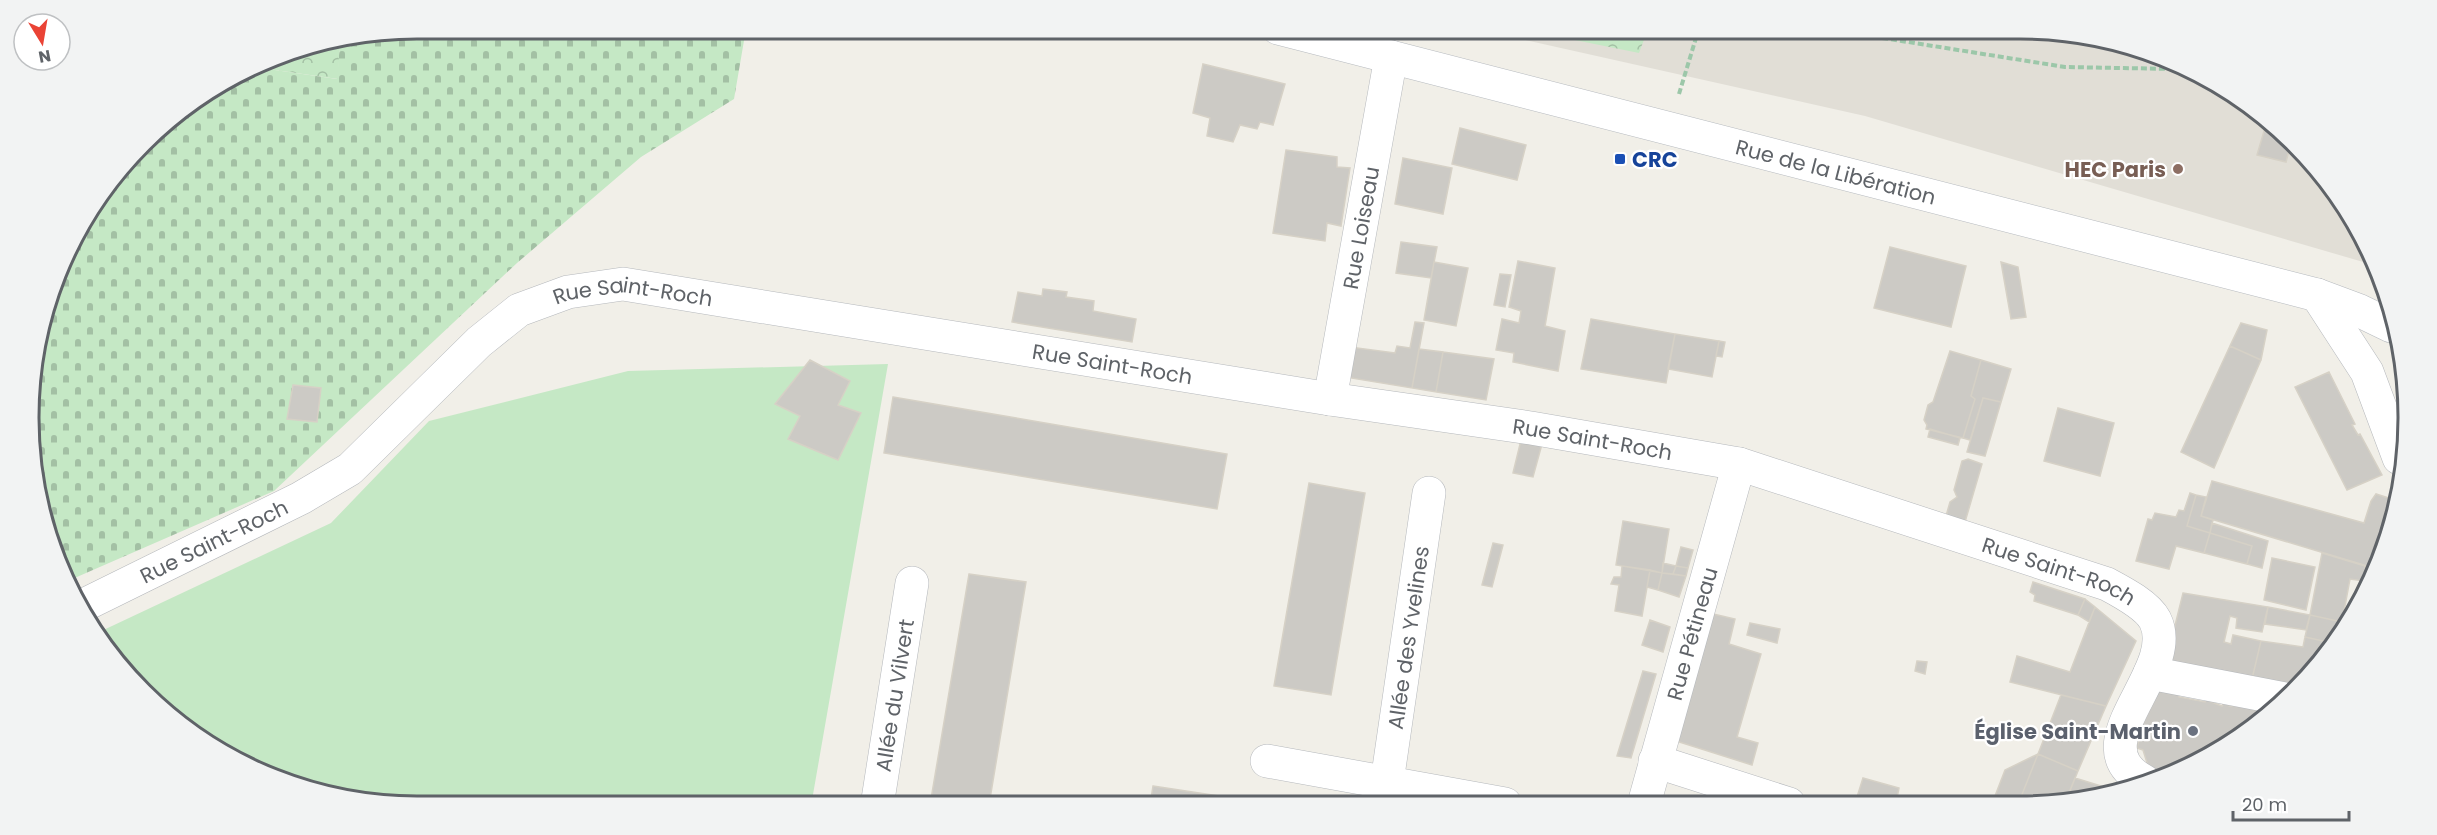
<svg xmlns="http://www.w3.org/2000/svg" width="2437" height="835" viewBox="0 0 2437 835" font-family="Poppins,sans-serif">
	<style>
		.education { fill: #e1ded6 }
		.green { fill: #c5e8c5 }
		.forest { fill: url(#forest-crowns) }
		.cemetery { fill: url(#cemetery-stones) }
		.building { fill: #cccac5; stroke: #d6d1c6; stroke-width: 1.5 }
		.lines { fill: none; stroke-linecap: round; stroke-linejoin: round }
		.minor-casing { stroke: #b5b8bc; stroke-width: 34 }
		.secondary-casing { stroke: #b6babf; stroke-width: 34 }
		.path { stroke: #9cc7a9; stroke-width: 4; stroke-dasharray: 6 3; stroke-linecap: butt }
		.minor { stroke: #fff; stroke-width: 33 }
		.secondary { stroke: #fff; stroke-width: 33 }
		.transit-dot { fill: #1a4fb4; stroke: #fff; stroke-width: 2 }
		.education-dot { fill: #8d6e63; stroke: #fff; stroke-width: 2 }
		.worship-dot { fill: #6b7280; stroke: #fff; stroke-width: 2 }
		.labels { text-anchor: middle; dominant-baseline: central; stroke-width: 4.5; stroke-linejoin: round; paint-order: stroke }
		.transit-label { font-size: 21px; font-weight: bold; fill: #164399; stroke: #fff; text-anchor: start }
		.education-label { font-size: 21px; font-weight: bold; fill: #785e54; stroke: #fff; text-anchor: end }
		.street-label { font-size: 21px; fill: #5f6368; stroke: #fff }
		.worship-label { font-size: 21px; font-weight: bold; fill: #5b616d; stroke: #fff; text-anchor: end }
		.rim { fill: none; stroke: #5f6368; stroke-width: 3 }
	</style>
	<defs>
		<pattern id="forest-crowns" width="20" height="18" patternUnits="userSpaceOnUse" patternTransform="scale(1.5)"><rect width="20" height="18" fill="#c5e8c5"/><path d="M2 6a3 3 0 1 1 6 0M12 15a3 3 0 1 1 6 0" fill="none" stroke="#a3c0a4"/></pattern>
		<pattern id="cemetery-stones" width="16" height="16" patternUnits="userSpaceOnUse" patternTransform="scale(1.5)"><rect width="16" height="16" fill="#c5e8c5"/><path d="M2 7V4a2 2 0 0 1 4 0v3zM10 15v-3a2 2 0 0 1 4 0v3z" fill="#a3c0a4"/></pattern>
	</defs>
	<rect width="100%" height="100%" fill="#f1efe8"/>
	<path class="education" d="M2019,28L2120,42L2256,109L2356,223L2370,264L1865,116L1476,29Z"/>
	<path class="green" d="M888,364L811,806H418L317,793L201,741L95,634L331,523L429,421L628,371Z"/>
	<path class="forest" d="M1520,29H1648L1639,53Z
		M340,44L338,79L254,67L269,58Z"/>
	<path class="cemetery" d="M418,29H746L734,99L641,157L517,263L274,491L70,580L42,518L32,367L69,245L161,125L254,67L337,79L340,44Z"/>
	<path class="building" d="M1203,64L1285,84L1273,125L1260,122L1257,129L1240,125L1233,142L1207,136L1210,118L1193,113Z
		M2267,121L2290,147L2286,162L2257,155Z
		M1460,128L1526,145L1517,180L1452,164Z
		M1286,150L1337,157V167L1350,168L1341,226L1327,223L1325,241L1273,233Z
		M1403,158L1452,168L1443,214L1395,204Z
		M1401,242L1437,247L1431,278L1396,273Z
		M1890,247L1966,266L1951,327L1874,308Z
		M1518,261L1555,268L1545,326L1565,331L1558,371L1513,362L1514,353L1496,350L1502,319L1519,323L1521,311L1509,307Z
		M1434,262L1468,268L1456,326L1424,320Z
		M2001,262L2018,267L2026,317L2011,319Z
		M1500,274L1511,275L1505,307L1494,305Z
		M1043,289L1067,292L1066,297L1094,301L1093,311L1136,319L1132,342L1012,322L1018,292L1042,296Z
		M1591,319L1675,334L1666,383L1581,369Z
		M1415,322L1424,323L1412,388L1345,377L1350,347L1395,353L1397,346L1410,348Z
		M2241,323L2267,330L2261,360L2230,346Z
		M1675,334L1719,341L1712,377L1668,369Z
		M1719,341L1725,342L1722,357L1716,356Z
		M2230,346L2261,360L2214,468L2181,452Z
		M1419,349L1443,352L1436,392L1412,388Z
		M1950,351L1981,360L1971,396L1975,399L1963,438L1926,429L1927,425L1924,420L1928,405L1933,402Z
		M1443,352L1494,359L1486,400L1436,392Z
		M810,360L850,381L838,405L861,413L838,460L788,439L800,416L775,404Z
		M1981,360L2011,369L2001,402L1983,398L1970,440L1963,438L1975,399L1971,396Z
		M2329,372L2355,424L2352,425L2358,435L2360,434L2382,475L2347,490L2295,387Z
		M293,385L321,388L317,422L287,419Z
		M893,397L1227,454L1217,509L884,453Z
		M1983,398L2001,402L1985,456L1967,452Z
		M2058,408L2114,423L2100,476L2044,461Z
		M1930,429L1960,438L1958,445L1928,437Z
		M1521,440L1542,444L1533,477L1513,473Z
		M1968,459L1982,464L1965,522L1946,516L1950,502L1957,497L1954,490L1962,461Z
		M2212,481L2364,523L2371,501L2376,494L2395,500L2382,549L2374,568L2201,516Z
		M1309,483L1365,493L1331,695L1274,686Z
		M2190,493L2196,495L2187,526L2210,533L2204,553L2176,546L2169,569L2136,561L2148,519L2152,520L2155,513L2176,517L2179,510L2184,511Z
		M2196,495L2206,497L2201,516L2213,520L2210,533L2187,526Z
		M2395,500V518L2382,549Z
		M1623,521L1669,529L1662,573L1616,565Z
		M2212,523L2268,541L2262,568L2247,564L2252,546L2210,533Z
		M2210,533L2252,546L2247,564L2204,553Z
		M1493,543L1503,545L1492,587L1482,585Z
		M1681,547L1693,550L1688,568L1676,566Z
		M2322,553L2365,566L2364,581L2350,579L2342,622L2310,615Z
		M2272,558L2315,567L2306,610L2264,600Z
		M1663,563L1676,566L1673,574L1662,573Z
		M1622,566L1650,570L1642,616L1615,611L1619,585L1611,584L1614,577H1621Z
		M1676,566L1688,568L1686,576L1673,574Z
		M2365,566L2374,568L2362,598L2364,581Z
		M1650,570L1662,573L1658,590L1647,587Z
		M1662,573L1686,576L1679,597L1658,590Z
		M969,574L1026,582L989,805H930Z
		M2033,582L2085,599L2078,615L2034,601L2035,595L2030,592Z
		M2183,593L2268,607L2262,632L2236,628L2237,618L2230,616L2224,642L2231,644L2233,635L2261,641L2252,679L2166,662Z
		M2085,599L2095,607L2089,622L2078,615Z
		M2095,607L2136,641L2106,706L2010,682L2017,656L2070,672Z
		M2268,607L2310,615L2306,630L2265,624Z
		M1709,613L1735,619L1729,644L1761,654L1737,737L1758,743L1752,765L1673,740Z
		M2310,615L2342,622L2348,623L2327,648L2328,642L2305,637Z
		M1650,620L1670,627L1663,652L1642,645Z
		M1750,623L1780,629L1777,643L1747,635Z
		M2305,637L2328,642L2327,648L2296,685L2252,679L2261,641L2303,647Z
		M1917,661L1927,662L1925,674L1915,671Z
		M1643,671L1656,674L1631,758L1617,756Z
		M2151,689L2179,694V697L2205,702L2206,699H2210L2211,702L2222,706L2225,702L2229,706L2252,707L2253,710L2263,713L2264,709L2274,711L2191,767L2159,776L2148,766L2143,750L2137,748Z
		M2061,695L2106,706L2078,771L2038,754Z
		M2038,754L2078,771L2065,803H2035L2021,797Z
		M2038,754L2021,797L2035,803H1998L1995,796L2005,770Z
		M1863,778L1899,788L1896,803L1878,804L1857,797Z
		M2075,778L2101,786L2115,790L2065,803Z
		M1153,786L1278,805H1150Z"/>
	<g class="lines">
		<defs>
			<g id="minor">
				<path d="M2317,295L2367,372L2399,458"/>
				<path id="s1" d="M1330,399L1391,57"/>
				<path id="s2" d="M82,606L301,498L350,469L479,342L519,310L568,292L623,284L1330,399L1531,428L1739,464L2107,584C2122,592 2147,605 2155,620C2181,672 2075,744 2144,781"/>
				<path d="M2150,673L2285,699"/>
				<path d="M1267,761L1505,804"/>
				<path d="M1655,761L1789,804"/>
				<path id="s3" d="M1387,782L1429,493"/>
				<path id="s4" d="M1644,804L1739,464"/>
				<path id="s5" d="M877,806L912,583"/>
			</g>
			<g id="secondary">
				<path id="s6" d="M1278,28L2317,295L2360,311L2391,326"/>
			</g>
		</defs>
		<use href="#minor" class="minor-casing"/>
		<use href="#secondary" class="secondary-casing"/>
		<path class="path" d="M1820,28L2065,67L2176,69
			M1679,94L1699,28"/>
		<use href="#minor" class="minor"/>
		<use href="#secondary" class="secondary"/>
	</g>
	<rect class="transit-dot" x="1614" y="153" width="12" height="12" rx="3"/>
	<circle class="education-dot" cx="2178" cy="169" r="6"/>
	<circle class="worship-dot" cx="2193" cy="731" r="6"/>
	<g class="labels">
		<g class="transit-label">
			<text x="1632" y="159">CRC</text>
		</g>
		<g class="education-label">
			<text x="2166" y="169">HEC Paris</text>
		</g>
		<g class="street-label">
			<text stroke="none"><textPath href="#s6" startOffset="576">Rue de la Libération</textPath></text>
			<text stroke="none"><textPath href="#s1" startOffset="174">Rue Loiseau</textPath></text>
			<text stroke="none"><textPath href="#s2" startOffset="651">Rue Saint-Roch</textPath></text>
			<text stroke="none"><textPath href="#s2" startOffset="1137">Rue Saint-Roch</textPath></text>
			<text stroke="none"><textPath href="#s2" startOffset="1623">Rue Saint-Roch</textPath></text>
			<text stroke="none"><textPath href="#s2" startOffset="147">Rue Saint-Roch</textPath></text>
			<text stroke="none"><textPath href="#s2" startOffset="2109">Rue Saint-Roch</textPath></text>
			<text stroke="none"><textPath href="#s4" startOffset="177">Rue Pétineau</textPath></text>
			<text stroke="none"><textPath href="#s3" startOffset="146">Allée des Yvelines</textPath></text>
			<text stroke="none"><textPath href="#s5" startOffset="112">Allée du Vilvert</textPath></text>
		</g>
		<g class="worship-label">
			<text x="2181" y="731">Église Saint-Martin</text>
		</g>
	</g>
	<path d="M0 0H2437V835H0ZM417 39H2020A378 378 0 0 1 2398 417V418A378 378 0 0 1 2020 796H417A378 378 0 0 1 39 418V417A378 378 0 0 1 417 39Z" fill="#f2f3f3" fill-rule="evenodd"/>
	<path class="rim" d="M417 39H2020A378 378 0 0 1 2398 417V418A378 378 0 0 1 2020 796H417A378 378 0 0 1 39 418V417A378 378 0 0 1 417 39Z"/>
	<g transform="translate(42 42) rotate(169)"><circle r="28" fill="#ffffff" stroke="#bfc1c3" stroke-width="1.5"/>
	<path d="M0-4.5L10 22L0 15L-10 22Z" fill="#ea4335"/>
	<text y="-9" font-size="16" font-weight="bold" text-anchor="middle" fill="#5f6368">N</text>
	</g>
	<path d="M2233 811v9h116v-9" fill="none" stroke="#5f6368" stroke-width="3"/>
	<text x="2242" y="811" font-size="18" fill="#5f6368" stroke="#ffffff" stroke-width="4.5" paint-order="stroke">20 m</text>
</svg>
